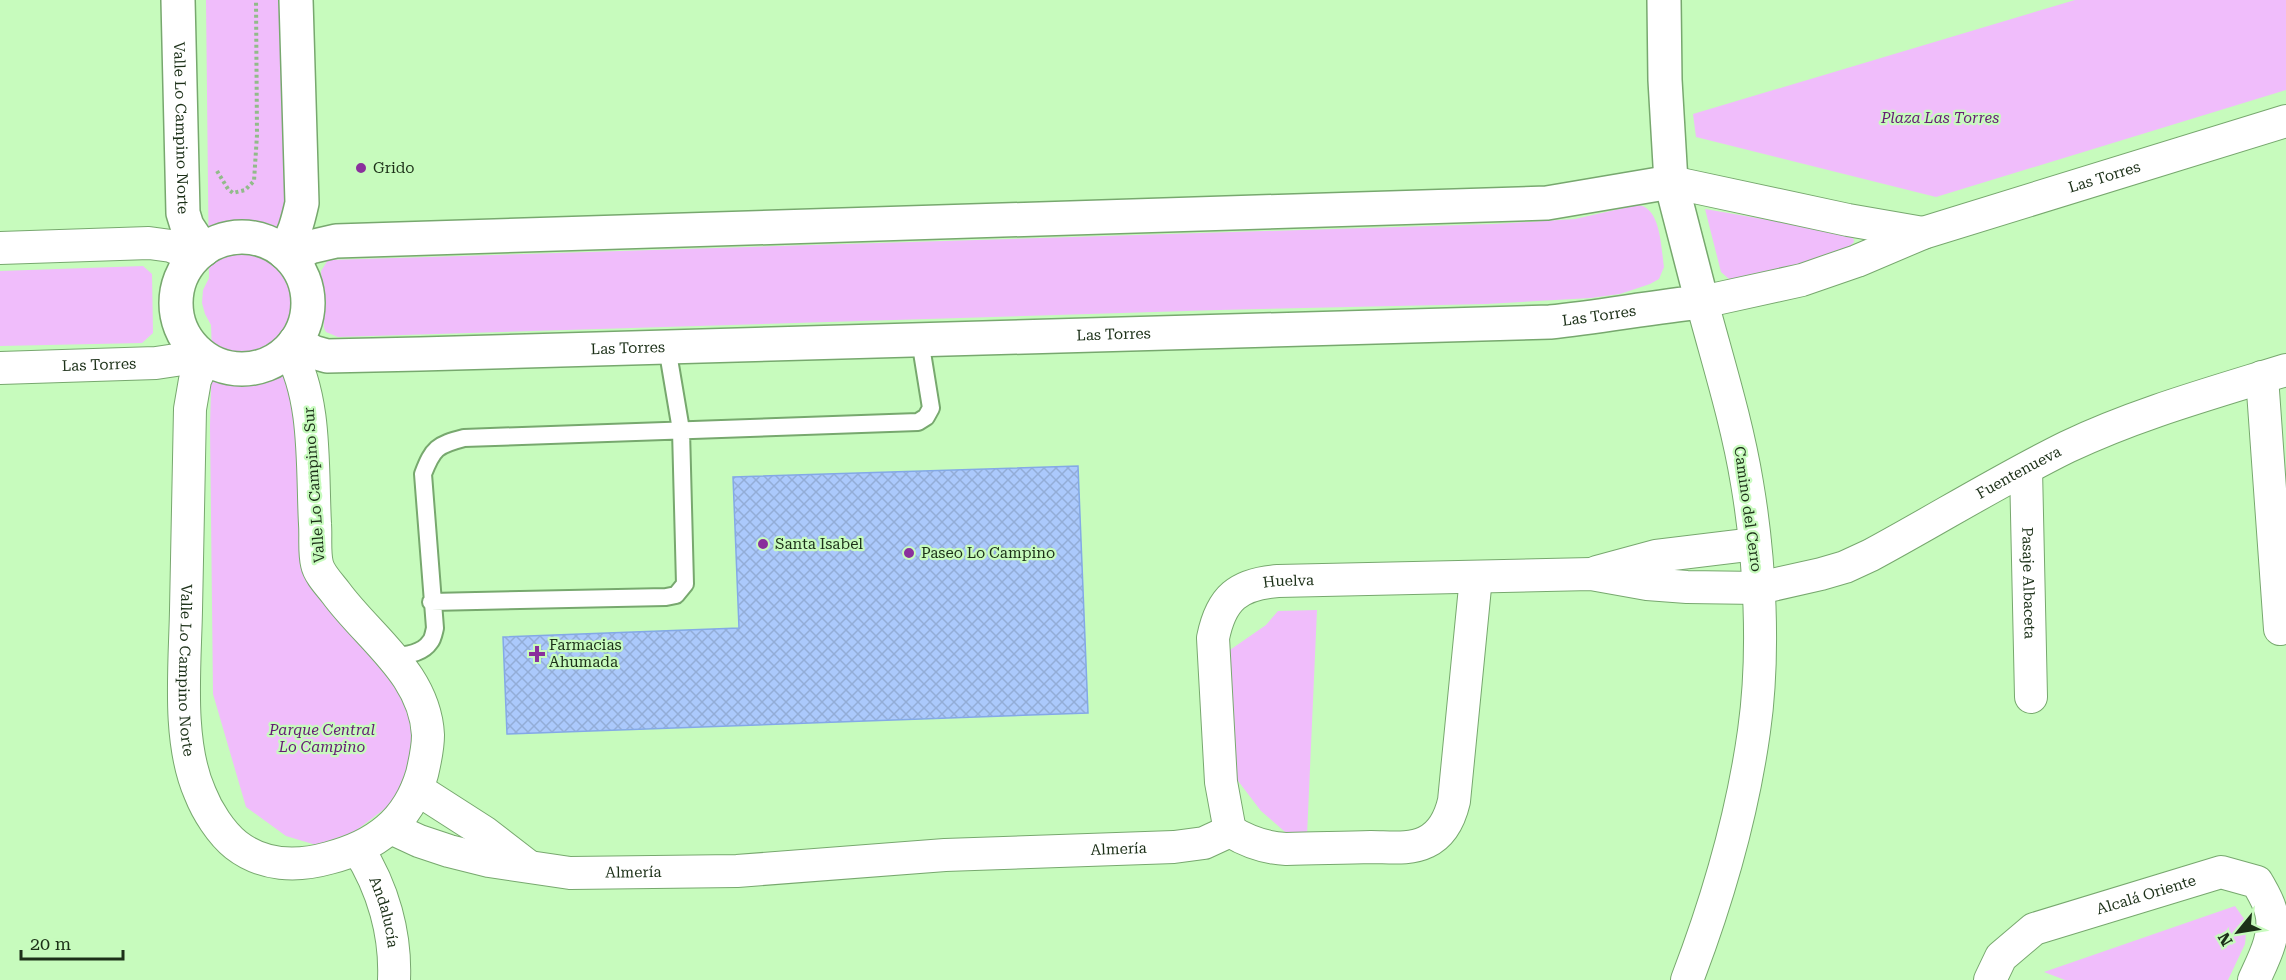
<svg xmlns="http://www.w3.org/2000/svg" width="2286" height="980" viewBox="0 0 2286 980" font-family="'Roboto Serif',serif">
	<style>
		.green { fill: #f0bdfb }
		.building { fill: url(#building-cross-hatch); stroke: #84a9e6; stroke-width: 1.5 }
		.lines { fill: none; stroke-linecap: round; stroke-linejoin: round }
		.service-casing { stroke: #77a86e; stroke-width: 20 }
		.minor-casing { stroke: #77a86e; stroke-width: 34 }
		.tertiary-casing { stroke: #77a86e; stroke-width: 36 }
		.path { stroke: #91bb89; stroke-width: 4; stroke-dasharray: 3 3; stroke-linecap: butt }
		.service { stroke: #fff; stroke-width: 16 }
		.minor { stroke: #fff; stroke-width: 32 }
		.tertiary { stroke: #fff; stroke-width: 33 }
		.poi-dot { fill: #8a309c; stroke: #c7fbbd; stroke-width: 2 }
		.labels { text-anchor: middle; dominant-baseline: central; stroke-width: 4.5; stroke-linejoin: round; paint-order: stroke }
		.park-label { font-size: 15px; font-style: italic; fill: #651a74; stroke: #c7fbbd }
		.street-label { font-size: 15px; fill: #1c3018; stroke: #c7fbbd }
		.poi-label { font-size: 15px; fill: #1c3018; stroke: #c7fbbd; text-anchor: start }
	</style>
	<defs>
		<pattern id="building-cross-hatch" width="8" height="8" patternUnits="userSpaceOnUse" patternTransform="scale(1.5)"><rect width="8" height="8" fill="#abc9fc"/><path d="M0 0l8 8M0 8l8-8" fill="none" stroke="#93add7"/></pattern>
	</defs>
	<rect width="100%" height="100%" fill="#c7fbbd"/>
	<path class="green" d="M206,0H283L287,224L304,571L406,693L420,725L413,762L400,792L387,807L354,832L316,845L286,836L246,807L213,694L210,426L212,353L211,325L205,314L202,303L203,290L209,278Z
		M2075,0H2286V90L1936,197L1696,137L1693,114Z
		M1637,205C1661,206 1661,248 1664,267L1659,279L1650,284L1620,294L1591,298L1486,304L1219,310L338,337L326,332L324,328L321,271L328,260L1494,224L1575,219Z
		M1705,209L1849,234L1853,236L1854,242L1845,251L1747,280L1729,279L1721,272Z
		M143,266L152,274L153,333L142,343L0,346V271Z
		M1317,610L1307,836L1292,838L1261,811L1232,773L1227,652L1266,625L1278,611Z
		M2235,906L2247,923L2245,944L2228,980H2065L2044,972Z"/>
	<path class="building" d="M1078,466L1088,713L507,734L503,637L739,628L733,477Z"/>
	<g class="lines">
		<defs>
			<path id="service" d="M431,602L666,597L676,595L685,584L681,430L667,347
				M390,656C403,656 422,654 430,642C433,639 434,632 435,628L423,474C433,448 437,445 464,438L918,422L926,417L931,408L920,340"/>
			<g id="minor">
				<path d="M1671,182L1848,220L1923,233"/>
				<path d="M0,248L149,243L171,246L195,256"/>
				<path id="s1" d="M205,358L195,380L190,409C189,476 187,543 186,610C185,666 177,741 200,793C207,811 221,833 236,845C263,866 297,867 329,858C375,846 408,822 422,774C425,761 428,749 428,735C425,674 369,638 336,593C330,585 319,574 317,564C314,552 316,537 315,524C312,469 317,398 289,350"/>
				<path id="s2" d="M0,368L156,363L176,360L197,351"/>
				<path d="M2262,377L2280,629"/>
				<path id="s3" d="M2026,469L2031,697"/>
				<path d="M1597,572L1656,556L1755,544"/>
				<path d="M417,789L484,832L528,866"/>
				<path id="s4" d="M391,828L419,841L449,851L489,861L570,873L737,871L945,855L1174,847L1204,843L1230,831"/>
				<path id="s5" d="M1230,831L1221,782L1213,638C1221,598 1238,584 1278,581L1591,574L1647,584L1687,587L1759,588L1821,574L1845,567L1871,555C1936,520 2000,480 2067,447C2136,414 2212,393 2286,370"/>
				<path d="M1230,831C1248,842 1265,848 1286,849C1315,848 1343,848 1371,847C1389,847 1410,850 1426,842C1443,834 1450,818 1454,801L1476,577"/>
				<path id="s6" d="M358,849C383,888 396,934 394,980"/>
				<path id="s7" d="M1687,980C1718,899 1742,817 1754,731C1765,654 1760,559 1747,483C1737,422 1718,362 1702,302L1802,280L1857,261L1923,233L2286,121"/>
				<path id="s8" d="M1990,980L2001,957L2034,929L2221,872L2257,882C2262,891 2269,902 2271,912C2277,935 2263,960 2254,980"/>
			</g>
			<g id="tertiary">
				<path id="s9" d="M178,0L183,213L187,226L203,250"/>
				<circle cx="242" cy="303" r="66"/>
				<path d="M284,252C294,236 298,221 302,203L296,0"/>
				<path d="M291,258L310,247L336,241L1547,203L1671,182"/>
				<path id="s10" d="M295,342L313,352L327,356L420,354L1550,322C1601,317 1651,307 1702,302L1671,182L1665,80L1664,0"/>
			</g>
		</defs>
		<use href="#service" class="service-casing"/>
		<use href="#minor" class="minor-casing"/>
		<use href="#tertiary" class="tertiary-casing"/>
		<path class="path" d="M217,171L228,189L233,193L245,190L254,181L257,135L256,0"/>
		<use href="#service" class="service"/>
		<use href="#minor" class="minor"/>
		<use href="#tertiary" class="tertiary"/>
	</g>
	<g class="poi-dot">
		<circle cx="361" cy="168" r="6"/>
		<circle cx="763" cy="544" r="6"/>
		<circle cx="909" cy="553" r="6"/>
		<path d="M534 645h6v6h6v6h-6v6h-6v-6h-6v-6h6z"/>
	</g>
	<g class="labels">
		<g class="park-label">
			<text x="1940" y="118">Plaza Las Torres</text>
			<text x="322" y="730">Parque Central<tspan x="322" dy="17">Lo Campino</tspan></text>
		</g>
		<g class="street-label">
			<text stroke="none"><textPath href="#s9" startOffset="128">Valle Lo Campino Norte</textPath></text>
			<text stroke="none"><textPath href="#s7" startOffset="1116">Las Torres</textPath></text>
			<text stroke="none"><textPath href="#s10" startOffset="1308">Las Torres</textPath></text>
			<text stroke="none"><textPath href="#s10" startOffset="822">Las Torres</textPath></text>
			<text stroke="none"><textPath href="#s10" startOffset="336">Las Torres</textPath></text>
			<text stroke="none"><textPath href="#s2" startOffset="99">Las Torres</textPath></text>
			<text stroke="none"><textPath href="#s5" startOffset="1058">Fuentenueva</textPath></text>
			<text transform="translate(314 485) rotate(-94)">Valle Lo Campino Sur</text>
			<text transform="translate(1748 509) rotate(82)">Camino del Cerro</text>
			<text stroke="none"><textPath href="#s5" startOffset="300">Huelva</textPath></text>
			<text stroke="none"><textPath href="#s3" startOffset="114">Pasaje Albaceta</textPath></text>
			<text stroke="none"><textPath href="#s1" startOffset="315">Valle Lo Campino Norte</textPath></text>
			<text stroke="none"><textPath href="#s4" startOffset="735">Almería</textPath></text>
			<text stroke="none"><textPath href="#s4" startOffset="249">Almería</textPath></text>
			<text stroke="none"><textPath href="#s8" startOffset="186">Alcalá Oriente</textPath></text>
			<text stroke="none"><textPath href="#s6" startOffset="69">Andalucía</textPath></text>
		</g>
		<g class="poi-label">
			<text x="373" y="168">Grido</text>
			<text x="775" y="544">Santa Isabel</text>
			<text x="921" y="553">Paseo Lo Campino</text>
			<text x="549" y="645">Farmacias<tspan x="549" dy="17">Ahumada</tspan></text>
		</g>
	</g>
	<g transform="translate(2238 932) rotate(240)" stroke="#c7fbbd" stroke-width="4.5" paint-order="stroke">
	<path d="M0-4.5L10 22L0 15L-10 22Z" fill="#1c3018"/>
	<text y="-9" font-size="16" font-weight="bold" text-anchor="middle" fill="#1c3018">N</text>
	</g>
	<path d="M21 950v9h102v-9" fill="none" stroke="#1c3018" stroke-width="3"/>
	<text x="30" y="950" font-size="18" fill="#1c3018" stroke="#c7fbbd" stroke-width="4.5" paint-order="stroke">20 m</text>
</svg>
